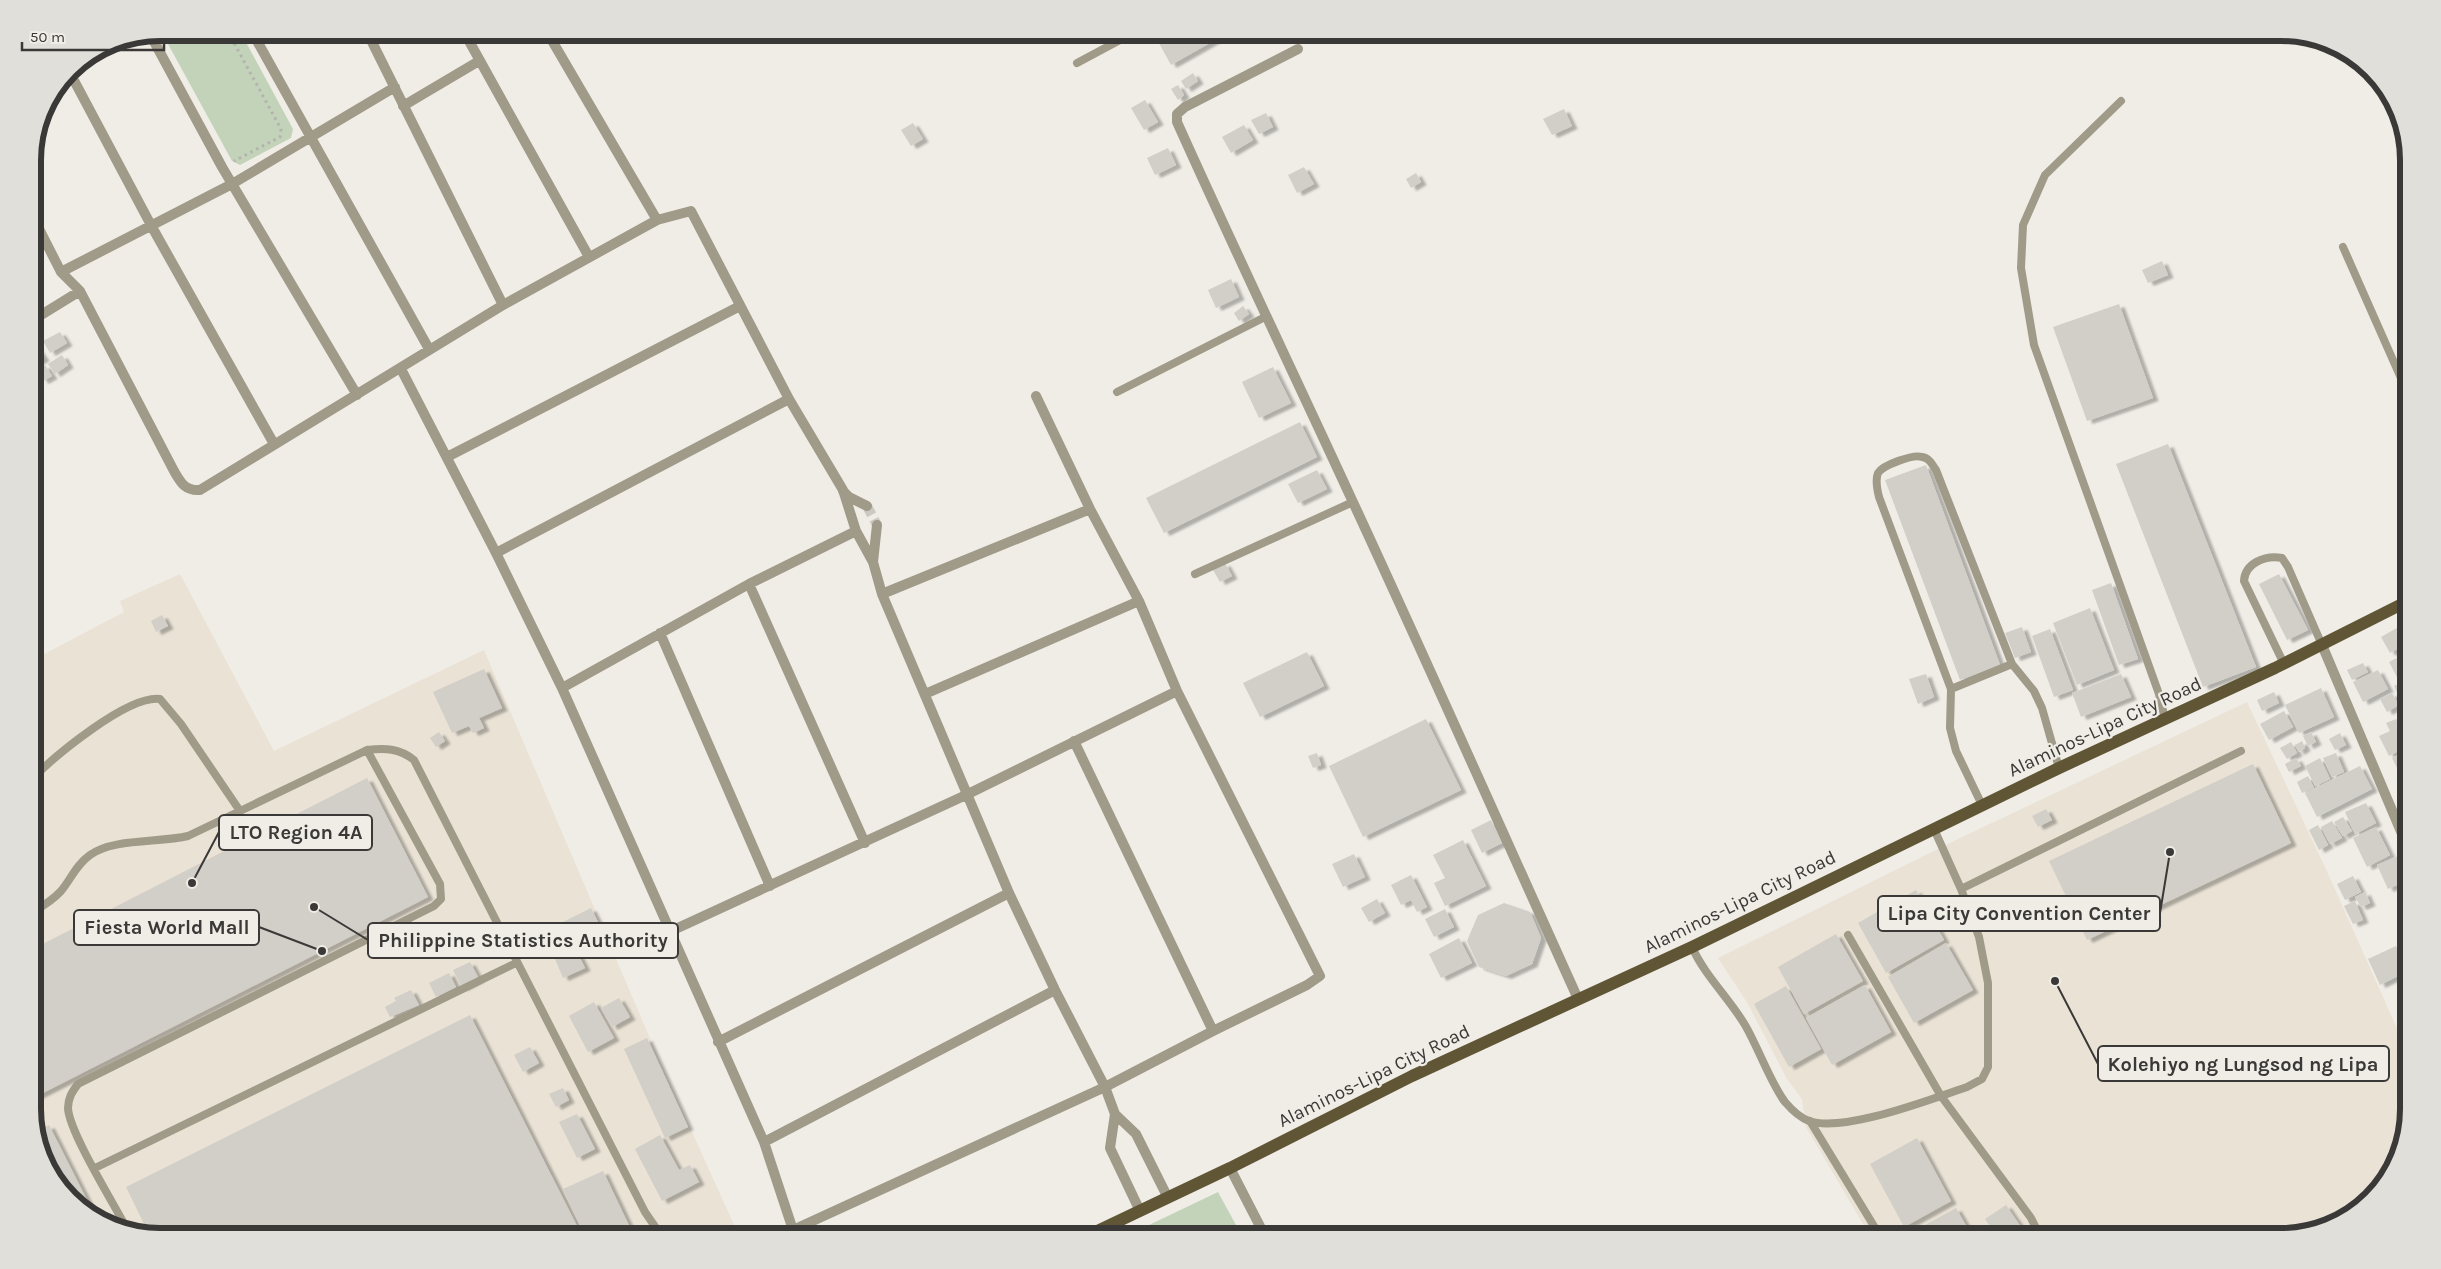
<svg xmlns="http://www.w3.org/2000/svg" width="2441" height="1269" viewBox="0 0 2441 1269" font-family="Karla,sans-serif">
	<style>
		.built { fill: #e9e2d5 }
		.green { fill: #c2d3ba }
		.building { fill: #d2cec8; filter: url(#shadow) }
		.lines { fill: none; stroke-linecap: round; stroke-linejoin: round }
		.minor-tunnel { stroke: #ccc9c4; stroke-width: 10; stroke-dasharray: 10 5; stroke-linecap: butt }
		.path { stroke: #b4b2ad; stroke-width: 3; stroke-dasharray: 2.5 4; stroke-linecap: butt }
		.service { stroke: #a09a88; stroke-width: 8 }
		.minor { stroke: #a09a88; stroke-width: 10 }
		.primary { stroke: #605635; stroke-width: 12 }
		.labels { text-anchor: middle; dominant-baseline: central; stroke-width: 4.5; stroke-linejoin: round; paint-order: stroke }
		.street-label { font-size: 19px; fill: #3a3937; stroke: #f0ede7 }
		.rim { fill: none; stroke: #3a3937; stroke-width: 6 }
		.leader { fill: none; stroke: #3a3937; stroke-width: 2 }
		.callout-dot { fill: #3a3937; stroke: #f0ede7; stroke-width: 2 }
		.callout { fill: #f0ede7; stroke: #3a3937; stroke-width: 2 }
		.callout-label { font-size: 20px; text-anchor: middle; font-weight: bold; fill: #3a3937 }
	</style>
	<defs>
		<filter id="shadow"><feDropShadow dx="5.5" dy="3" stdDeviation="1" flood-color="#0004"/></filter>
	</defs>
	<rect width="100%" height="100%" fill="#f0ede7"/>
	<path class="built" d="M180,574L274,751L484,650L655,1050L739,1236H160L103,1223L54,1180L33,1118V660L124,612L120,601Z
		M2247,702L2325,867L2408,1053V1109L2395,1166L2352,1215L2281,1236H1870L1806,1127L1802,1099L1787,1079L1748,1004L1718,958L1958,839Z"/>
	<path class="green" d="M162,33H241L293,129L291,138L240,165L232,161Z
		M1218,1192L1242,1236H1126Z"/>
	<path class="building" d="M1162,32H1229L1171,65L1155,36Z
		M1193,73L1198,81L1186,89L1181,81Z
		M1178,85L1184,95L1178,100L1171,89Z
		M1145,100L1158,122L1144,130L1131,108Z
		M1564,109L1572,126L1552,135L1543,119Z
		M1266,113L1273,127L1259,134L1251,120Z
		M913,123L923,139L911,146L901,130Z
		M1244,125L1253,140L1231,153L1222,137Z
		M1168,148L1176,165L1155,175L1147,158Z
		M1304,167L1314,184L1297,193L1288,175Z
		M1416,173L1421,182L1411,188L1406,179Z
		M2162,261L2168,275L2148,283L2142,270Z
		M1231,279L1239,297L1216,308L1208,290Z
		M2119,304L2153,398L2087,421L2053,327Z
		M1243,306L1249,314L1239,321L1234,313Z
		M60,332L67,343L50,353L43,341Z
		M35,345L44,358L34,364L33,347Z
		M62,355L68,365L55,374L48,364Z
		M45,365L52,376L43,381L36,370Z
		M1273,367L1291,403L1259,418L1242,382Z
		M1300,422L1317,457L1164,533L1146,498Z
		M2168,444L2256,667L2203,687L2116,464Z
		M1926,465L2000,665L1960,680L1885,480Z
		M1317,470L1327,489L1298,503L1288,484Z
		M1225,563L1232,576L1220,582L1213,570Z
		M2279,574L2308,630L2287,640L2259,584Z
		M2111,583L2138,659L2119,665L2092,590Z
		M2090,608L2114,670L2077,685L2053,623Z
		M162,615L168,626L156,632L151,621Z
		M2402,625L2408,636V643L2390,653L2381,637Z
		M2022,627L2031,652L2015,658L2005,633Z
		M2050,629L2073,690L2054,697L2032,636Z
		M1307,652L1324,686L1260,717L1243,683Z
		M2408,652V693L2400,698L2394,686L2400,683L2389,662Z
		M2363,663L2368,672L2352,680L2347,670Z
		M484,669L502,708L479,718L484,728L473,733L469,726L452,733L433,692Z
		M2378,670L2388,689L2363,702L2353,682Z
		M1926,674L1934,697L1918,704L1909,679Z
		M2121,674L2131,697L2081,717L2072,693Z
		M2321,688L2334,717L2299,733L2285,705Z
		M2274,692L2279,703L2262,711L2257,700Z
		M2392,693L2399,705L2387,712L2380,699Z
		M2284,711L2293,727L2269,740L2260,724Z
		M1426,719L1461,790L1363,837L1329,766Z
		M2396,719L2400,726L2408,722V746L2389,756L2379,736L2390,731L2386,723Z
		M439,732L445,741L436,747L430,738Z
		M2311,732L2316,742L2308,746L2303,736Z
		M2340,733L2346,745L2335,750L2329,739Z
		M2302,741L2305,748L2299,752L2295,745Z
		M2291,742L2297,753L2287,759L2280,748Z
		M2408,750V790L2392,758Z
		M1317,753L1321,765L1313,768L1308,756Z
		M2336,753L2344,772L2332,777L2323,758Z
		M2296,758L2301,766L2289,772L2285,764Z
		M2320,758L2330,779L2315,786L2305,766Z
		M2253,764L2291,843L2087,940L2049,861Z
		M2360,766L2372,789L2317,817L2305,793Z
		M2308,776L2314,788L2302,793L2297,782Z
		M367,778L428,897L33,1098V949Z
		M2366,803L2376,823L2355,834L2345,812Z
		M2046,809L2052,820L2038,827L2032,816Z
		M2343,817L2352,831L2343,836L2334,822Z
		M1491,820L1502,843L1482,853L1471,830Z
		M2332,821L2342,838L2330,844L2321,827Z
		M2318,825L2328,845L2319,850L2309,830Z
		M2376,827L2390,855L2367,867L2353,838Z
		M1463,840L1486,886L1445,906L1434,883L1445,878L1433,855Z
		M1354,854L1365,877L1343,887L1332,864Z
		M2398,856L2408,880L2388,889L2377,865Z
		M1411,875L1427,907L1417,912L1411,900L1401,905L1391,885Z
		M2353,876L2361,892L2345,900L2337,884Z
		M1916,890L1944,940L1886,973L1858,923Z
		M2365,892L2370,903L2361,907L2355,897Z
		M1377,899L1385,913L1369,922L1361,908Z
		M2355,901L2363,920L2353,924L2344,906Z
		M1504,903L1530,912L1541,938L1532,964L1506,976L1479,967L1467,941L1478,915Z
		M591,908L599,924L551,947L543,932Z
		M1445,909L1454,927L1434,937L1425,919Z
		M2408,924V943L2406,944L2399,928Z
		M1836,934L1863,981L1804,1014L1778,967Z
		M1459,938L1472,963L1441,978L1429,954Z
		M1946,943L1973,990L1914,1023L1888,977Z
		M2396,946L2408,971L2380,985L2368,959Z
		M576,950L585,968L563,978L555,959Z
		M470,962L479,979L462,988L453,970Z
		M449,973L456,987L436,997L429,983Z
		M1865,985L1891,1032L1832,1065L1806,1018Z
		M1786,986L1821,1049L1789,1067L1754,1004Z
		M411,990L419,1005L390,1017L385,1007L396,1001L394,998Z
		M619,998L630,1017L612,1027L601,1008Z
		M594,1002L614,1038L588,1052L569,1016Z
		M470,1015L582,1236H160L149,1234L126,1187Z
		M647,1038L688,1127L665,1138L624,1049Z
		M530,1047L539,1063L523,1072L514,1055Z
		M563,1088L569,1100L556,1107L549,1094Z
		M577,1114L595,1149L577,1158L559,1122Z
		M49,1125L95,1216L54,1180L37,1131Z
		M660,1135L679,1170L690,1165L699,1182L662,1201L635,1149Z
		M1917,1138L1951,1201L1904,1227L1870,1164Z
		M603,1171L633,1234L627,1236H585L563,1189Z
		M2006,1205L2025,1233L2019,1236H1997L1985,1219Z
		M1956,1208L1972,1236H1905Z
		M1018,1229L1022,1236H1003Z"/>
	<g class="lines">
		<path class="minor-tunnel" d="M867,506L877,525"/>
		<path class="path" d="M228,32L281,129L280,137L234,161"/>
		<path class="service" d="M1077,63L1135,32
			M2121,101L2045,175L2023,225L2021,268L2034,345L2159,694L2165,719
			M2343,247L2408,394
			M1117,392L1267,316
			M1195,574L1353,502
			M2284,664L2244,581C2245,563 2265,555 2282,558L2288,567L2322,645
			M1951,689L2012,664
			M367,750C385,748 399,748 414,760L645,1212L656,1228L667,1236
			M33,778C56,755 128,695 160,699L181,724L240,811
			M1982,805L1956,751L1950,728L1951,689L1879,497C1877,489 1875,480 1878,473C1883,465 1913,454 1922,457C1929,458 1932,464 1936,470L2012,664L2034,691L2042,708L2059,768
			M1934,829L1961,889
			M33,912C43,906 53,900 61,891C71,879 76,865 90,855C113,838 159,843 188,836L367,750L440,884L441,899L434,906L78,1084C72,1092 68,1098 68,1108C69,1132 114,1204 127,1229
			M1848,935L1941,1096L2031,1218L2040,1236
			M1692,947C1705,976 1729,998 1745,1025C1758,1047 1771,1084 1785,1102C1791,1109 1801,1118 1809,1121C1844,1133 1931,1099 1967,1087L1982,1079L1988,1067V983L1979,937L1961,889L2241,751
			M1810,1121L1880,1236
			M95,1168L516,963"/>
		<path class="minor" d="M252,32L429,349
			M367,32L503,305
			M464,32L589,257
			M547,32L657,220
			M150,34L222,167L357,395
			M1298,49L1185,107L1177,114V122C1234,249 1294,374 1352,500C1429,666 1503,833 1578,999
			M69,71L152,227L274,444
			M403,106L479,61
			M33,217L61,272L80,291L174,471C181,483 185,491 200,490L503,305L657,220L691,211L789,399L843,490L856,531L873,562L882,594L1009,893L1055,990L1105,1087L1115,1114L1136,1134L1168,1198
			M61,272L232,184L395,87
			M33,320L80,291
			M401,369L496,553L562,688L764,1142L793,1230L1105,1087L1213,1031L1307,985L1320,976L1177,691L1139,601L1090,509L1036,396
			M447,457L740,306
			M843,491L849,497L867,506
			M496,553L789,399
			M873,562L877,525
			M749,584L865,843
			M882,594L1090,509
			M660,633L770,886
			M2322,645L2408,848
			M562,688L749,584L856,531
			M925,694L1139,601
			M1074,741L1213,1031
			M669,932L966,795L1177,691
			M718,1042L1009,893
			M1115,1114L1110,1148L1140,1211
			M764,1142L1055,990
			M1230,1168L1265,1236"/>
		<path class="primary" d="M1087,1236L1230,1168L1412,1076L1692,947L2059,768L2275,668L2408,601"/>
	</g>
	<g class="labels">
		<g class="street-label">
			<text transform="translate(2105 727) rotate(-25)">Alaminos-Lipa City Road</text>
			<text transform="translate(1740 902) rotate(-26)">Alaminos-Lipa City Road</text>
			<text transform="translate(1374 1076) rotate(-26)">Alaminos-Lipa City Road</text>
		</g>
	</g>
	<path d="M0 0H2441V1269H0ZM160 41H2281A119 119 0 0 1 2400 160V1109A119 119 0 0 1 2281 1228H160A119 119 0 0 1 41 1109V160A119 119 0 0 1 160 41Z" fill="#e1dfd9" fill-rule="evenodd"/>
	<path class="rim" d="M160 41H2281A119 119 0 0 1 2400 160V1109A119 119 0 0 1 2281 1228H160A119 119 0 0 1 41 1109V160A119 119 0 0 1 160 41Z"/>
	<path class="leader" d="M192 883L219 832M2170 852L2160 913M322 951L259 927M314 907L368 940M2055 981L2098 1064"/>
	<g class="callout-dot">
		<circle cx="192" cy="883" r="5"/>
		<circle cx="2170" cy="852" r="5"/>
		<circle cx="322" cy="951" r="5"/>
		<circle cx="314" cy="907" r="5"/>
		<circle cx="2055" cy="981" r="5"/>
	</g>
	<g class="callout">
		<rect x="219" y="815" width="153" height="35" rx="5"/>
		<rect x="1878" y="896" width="282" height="35" rx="5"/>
		<rect x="74" y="910" width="185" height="35" rx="5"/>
		<rect x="368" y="923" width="310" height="35" rx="5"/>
		<rect x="2098" y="1046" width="291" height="35" rx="5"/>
	</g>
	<g class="callout-label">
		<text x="296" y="839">LTO Region 4A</text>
		<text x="2019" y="920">Lipa City Convention Center</text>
		<text x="167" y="934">Fiesta World Mall</text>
		<text x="523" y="947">Philippine Statistics Authority</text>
		<text x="2243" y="1071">Kolehiyo ng Lungsod ng Lipa</text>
	</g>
	<path d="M22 42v8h142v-8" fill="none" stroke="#3a3937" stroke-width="2.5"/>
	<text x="30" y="42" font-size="15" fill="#3a3937" stroke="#f0ede7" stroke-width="4" paint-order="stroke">50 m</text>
</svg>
